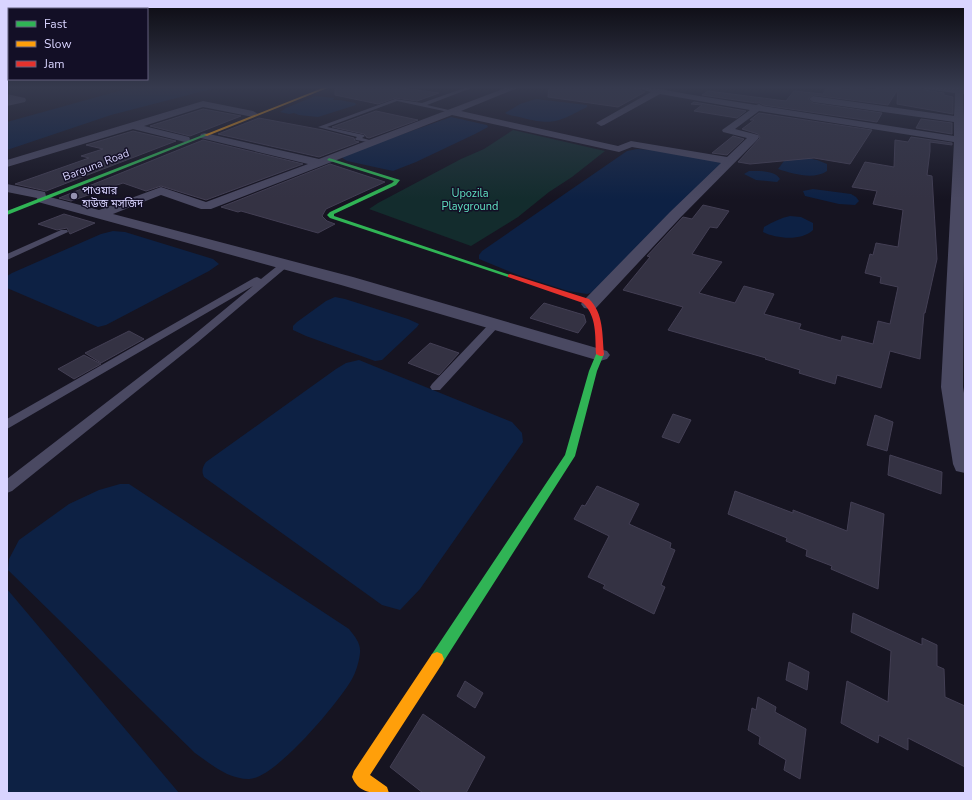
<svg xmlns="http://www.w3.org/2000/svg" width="972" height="800" viewBox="0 0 972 800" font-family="'Nunito Sans','Noto Sans Bengali',sans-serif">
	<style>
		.green { fill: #132c2d }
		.water { fill: #0d2144 }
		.building { fill: #343243; stroke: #433f54 }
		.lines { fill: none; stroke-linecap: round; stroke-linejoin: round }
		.lane { fill: #4a4962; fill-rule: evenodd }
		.street { fill: #4a4962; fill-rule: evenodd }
		.fast { fill: #30b455; fill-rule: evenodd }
		.slow { fill: #ff9f0a; fill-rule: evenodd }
		.jam { fill: #e5322d; fill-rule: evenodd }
		.poi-dot { fill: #9591b1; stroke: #130f26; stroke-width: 1.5 }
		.labels { text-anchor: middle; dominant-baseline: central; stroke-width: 3; stroke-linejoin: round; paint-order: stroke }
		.far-street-label { font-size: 11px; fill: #d9d4ff; stroke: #130f26 }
		.far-poi-label { font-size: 11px; fill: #d9d4ff; stroke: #130f26; text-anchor: start }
		.far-park-label { font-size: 11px; fill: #5fe0c0; stroke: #130f26 }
	</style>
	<rect width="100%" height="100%" fill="#161421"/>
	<path class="green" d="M513,130L605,151L572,177L549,192L518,217L471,246L369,209L378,203L461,159L484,149Z"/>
	<path class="water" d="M133,87H219L111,115L7,150V122Z
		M315,96L334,98L333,100H340L355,103L356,105L318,117L299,115L294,113L289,114L280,112L286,108Z
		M536,99L587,105V107C559,121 555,126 523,118C517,116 510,116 505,113L520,104Z
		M451,117L487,125L488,127L475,134L416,162L393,171L347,161L341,157L366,147Z
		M637,149L653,150L723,162L598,291L587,294L568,291L518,275L479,259V255L482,251L627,151Z
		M802,157L817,160L827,164V171C814,180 793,174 778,169L784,161Z
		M749,171C758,171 775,170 780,179L777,182L756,180L744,174Z
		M813,189L851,194L856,197L859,201L855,205L839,204L805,196L803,191Z
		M790,216L801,217L813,223V230C802,241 777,239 763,232L764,227C772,222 781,218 790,216Z
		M113,231L125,232L213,259L219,264L209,271L106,325L98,327L7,288V276L12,273L101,234Z
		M335,297L345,299L408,319L419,324L417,327L382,360L375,361L306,336L293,330V326L297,322L326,301Z
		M359,360L512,422L522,433L523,442L420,589L400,610L382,605L204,477C201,471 203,466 206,462L336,369L346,363Z
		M120,484H129L349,629C355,637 361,643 360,653C359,662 356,672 352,679C339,702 275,779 249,779C228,779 212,765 195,753L8,570L9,559L19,540L69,504L99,490Z
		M7,589L179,793H7Z"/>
	<path class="building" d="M335,87H394L439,93L417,101L395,98L378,104L335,95Z
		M549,87H632L645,92L618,107L548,97Z
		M827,87L850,90L851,87L874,90L881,87L919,88L924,90L944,93V95L953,97V114L897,104L898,89L888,105L813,95L808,99L813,103L882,113L877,122L763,105L760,103H756L702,95L708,91L786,101L794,91L823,94Z
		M694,102L746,111L737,118L694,111L702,105L691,104Z
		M203,109L241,116L190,136L150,126Z
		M376,111L418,120L369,138L366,137V136L364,134L332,127Z
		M759,113L872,130L850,164L814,158L750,164L738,162L760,138L758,134L742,129L754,120H750Z
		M259,118L323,130L354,138L355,141L359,142L319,157L218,134Z
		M921,119L952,123V134L916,128Z
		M133,131L176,141L46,191L15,184L89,158L81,156L103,149L86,145Z
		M733,136L744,139L727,155L712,153Z
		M911,137L952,143V145L930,142V151L927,175L932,176L937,259L925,313H924L920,359L890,351L881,388L837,375L835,384L799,373L800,370L765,359L766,358L668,330L683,307L623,290L650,257L647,256L683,217L692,219L703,205L729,211L717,228L710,227L692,254L722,262L699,293L735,303L744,286L774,294L764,314L801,324L799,329L841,341L842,336L873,344L878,321L890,324L898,287L880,283L881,277L865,273L870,254L873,255L876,243L898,247L903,210L873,204L877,191L852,187L865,162L894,167L895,140L908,142Z
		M203,140L303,164L206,200L161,186L146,191L123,183L71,201L59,198Z
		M330,164L385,182L326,209L322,216L327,221L335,224L318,233L241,211L238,212L221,207Z
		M64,214L95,223L70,234L67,228L57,230L38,224Z
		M544,303L584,315L586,322L578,333L530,318Z
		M129,331L144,339L101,363L85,353Z
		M430,343L459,353L439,375L408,363Z
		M84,355L101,364L74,379L58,369Z
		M673,414L691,420L679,443L662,437Z
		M875,415L893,422L887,451L867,445Z
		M890,455L942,472L941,494L888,475Z
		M597,486L639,504L629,524L671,543L670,548L675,550L661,585L665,587L654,614L603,588L605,585L588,577L609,536L574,519L582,505L585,506Z
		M735,491L793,513V510L847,531L851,502L884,514L878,589L831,569L832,566L806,556L807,550L786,541L787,538L728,514Z
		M853,613L922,645V638L937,645V666L944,669L945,697L965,706V767L908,738V750L879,735L878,743L841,723L847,681L888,702L891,651L851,632Z
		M789,662L809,672L807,690L786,680Z
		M465,681L483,693L475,708L457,696Z
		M758,697L776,707L775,712L806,729L800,779L784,770L786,760L759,744L760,737L748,730L752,708L756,710Z
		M423,714L485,757L466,793H423L390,767Z"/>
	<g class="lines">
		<path class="lane" d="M467,87H474L427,105L453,111V113L397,101L327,127L364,135L365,136L362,138L373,141V143L356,140L355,139L357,137L318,127L395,99L422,103Z
			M61,230H67L68,232L7,260V254Z
			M284,262L288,265L287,267L198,342L12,491L7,493V479L190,338L253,286L7,429V419L254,278L257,277L261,279L281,263Z
			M494,322L498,323L499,325L498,327L440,390H432L430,387L432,384L490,323Z"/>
		<path class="street" d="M508,87H520L461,111L618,146L631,141L727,157L747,138L723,132L722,130L750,110L660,94L604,125L601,126L596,123L651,92L633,87L660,89L687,94L756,105L759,104L763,106L954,136V122L813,102L809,99L813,96L954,116L955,93L924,89L920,87H963V89L965,90V94H963L965,140L963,387L965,399V473L956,471L953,464L941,387L954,142L759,111L735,129L758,135L759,137L758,139L680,218L596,308L590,309L584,308L581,304L584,300L670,212L721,163L632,147L619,152L452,115L211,209H201L161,195L113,214L353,277L607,351L610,355L607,359L600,361L341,285L38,202L37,198L7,192V184L45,192L46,196L99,210L161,187L206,202L308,164L201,138L200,136L201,134L205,133L319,159Z
			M7,94L25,98L26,100L25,102L7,106V100H9H7Z
			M203,101L253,111L258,114L253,117L203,107L144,126L189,137L190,139L189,141L185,142L133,129L7,167V160Z"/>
		<path class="fast" d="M205,134L208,135L7,215V211Z
			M329,158L400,180L396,185L334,214V216L513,276L512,277H508L330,218L327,215L330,212L392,183L394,181L327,160Z
			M597,352H600L604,354L597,371L575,456L442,664L437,666L432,664L430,659L432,654L565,455L589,371Z"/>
		<path class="slow" d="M325,87H330L207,136L204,135Z
			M437,652L442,654L444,659L442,664L370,775L387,787L389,793C373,793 359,794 352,777L354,771L432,654Z"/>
		<path class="jam" d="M510,274L589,299C604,314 602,334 604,354L603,356H600L596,354C595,336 597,316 583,303L508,277V275Z"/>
	</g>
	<linearGradient id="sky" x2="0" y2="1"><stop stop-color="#0c0b12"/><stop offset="0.44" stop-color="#363a4e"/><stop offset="1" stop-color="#363a4e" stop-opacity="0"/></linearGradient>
	<rect width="972" height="199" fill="url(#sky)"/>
	<circle class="poi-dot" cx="74" cy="196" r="4"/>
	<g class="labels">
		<g class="far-street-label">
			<text transform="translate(96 165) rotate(-21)">Barguna Road</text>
		</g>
		<g class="far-poi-label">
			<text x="82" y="190">পাওয়ার<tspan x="82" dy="13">হাউজ মসজিদ</tspan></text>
		</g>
		<g class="far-park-label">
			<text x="470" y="193">Upozila<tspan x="470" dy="13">Playground</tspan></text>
		</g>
	</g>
	<rect width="972" height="800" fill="none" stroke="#d9d4ff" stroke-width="16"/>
	<rect x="8" y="8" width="140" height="72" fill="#130f26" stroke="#625e7d"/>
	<rect x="16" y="21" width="20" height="6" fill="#30b455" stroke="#625e7d"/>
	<text x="44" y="28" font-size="12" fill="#d9d4ff">Fast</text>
	<rect x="16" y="41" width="20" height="6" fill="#ff9f0a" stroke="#625e7d"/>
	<text x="44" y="48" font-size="12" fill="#d9d4ff">Slow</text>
	<rect x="16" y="61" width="20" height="6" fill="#e5322d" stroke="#625e7d"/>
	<text x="44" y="68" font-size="12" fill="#d9d4ff">Jam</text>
</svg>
